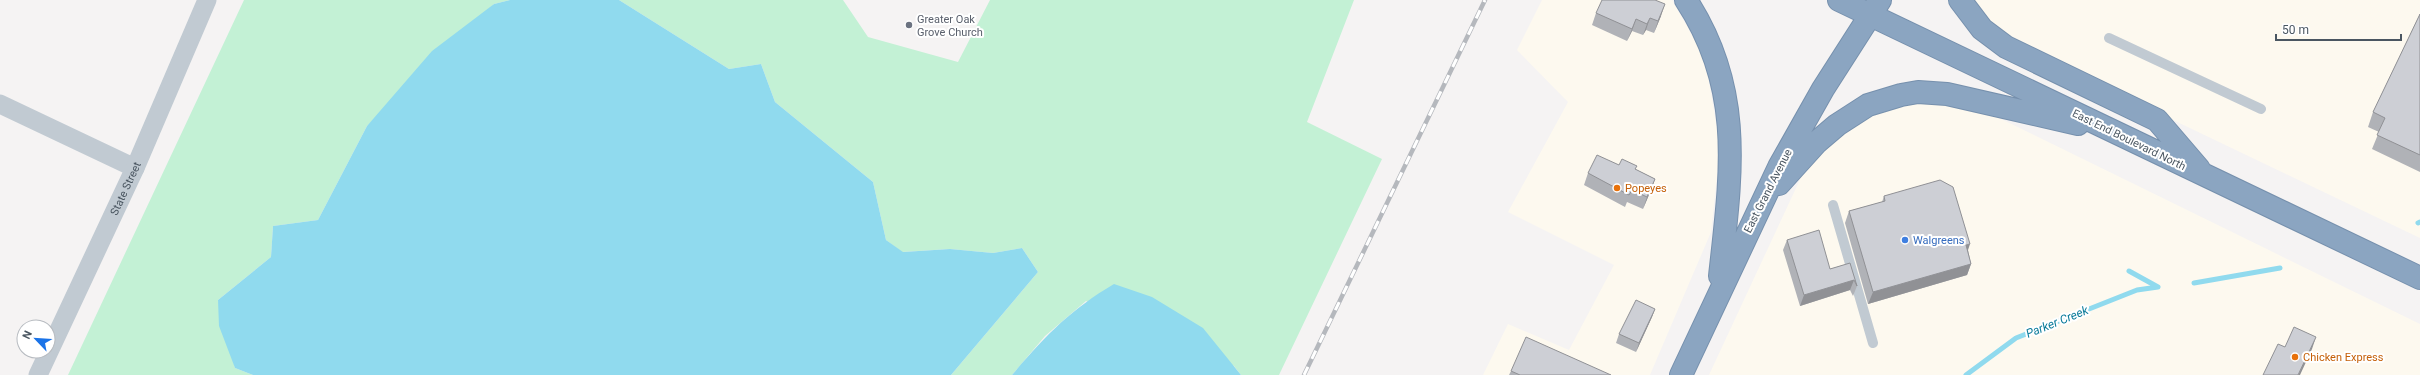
<svg xmlns="http://www.w3.org/2000/svg" width="2420" height="375" viewBox="0 0 2420 375" font-family="Roboto,sans-serif">
	<style>
		.commercial { fill: #fdf9ef }
		.green { fill: #c3f1d5 }
		.water { fill: #90daee }
		.lines { fill: none; stroke-linecap: round; stroke-linejoin: round }
		.stream { stroke: #90daee; stroke-width: 5 }
		.highway-casing { stroke: #7690ad; stroke-width: 24 }
		.lane { stroke: #c1cad2; stroke-width: 10 }
		.street { stroke: #c1cad2; stroke-width: 19 }
		.highway { stroke: #8ba5c1; stroke-width: 22 }
		.rail-casing { stroke: #b5b8bd; stroke-width: 4.5 }
		.rail { stroke: #fff; stroke-width: 3; stroke-dasharray: 9; stroke-linecap: butt }
		.wall { fill: #b0b2b7 }
		.shaded-wall { fill: #909195 }
		.building { fill: #cdcfd5; stroke: #909195 }
		.worship-dot { fill: #6b7280; stroke: #fff; stroke-width: 1.5 }
		.food-dot { fill: #e8710a; stroke: #fff; stroke-width: 1.5 }
		.shop-dot { fill: #3f7fe0; stroke: #fff; stroke-width: 1.5 }
		.labels { text-anchor: middle; dominant-baseline: central; stroke-width: 4; stroke-linejoin: round; paint-order: stroke }
		.worship-label { font-size: 11px; fill: #5b616d; stroke: #fff; text-anchor: start }
		.street-label { font-size: 11px; fill: #4a5661; stroke: #fff }
		.food-label { font-size: 11px; fill: #c56008; stroke: #fff; text-anchor: start }
		.shop-label { font-size: 11px; fill: #366cbe; stroke: #fff; text-anchor: start }
		.water-label { font-size: 12px; font-style: italic; fill: #0c7c9b; stroke: #fff }
	</style>
	<rect width="100%" height="100%" fill="#f5f3f3"/>
	<path class="commercial" d="M1542,0H1672L1705,58L1720,147L1711,232L1650,375H1483L1508,324L1569,350L1614,265L1508,212L1568,102L1517,50Z
		M1973,0H2420V238L2054,63L1996,31Z
		M1936,101L1993,115L2420,324V375H1709L1803,173L1836,134L1885,107Z"/>
	<path class="green" d="M244,0H510L494,4L367,126L318,220L273,226L271,257L218,300L235,368L253,375H68Z
		M619,0H843L868,37L958,62L990,0H1354L1307,122L1382,159L1279,375H1241L1234,366L1086,301L1045,336L1012,375H951L1038,272L1022,248L993,253L950,249L902,252L886,240L873,182L775,102L761,64L729,69Z"/>
	<path class="water" d="M510,0H619L729,69L761,64L775,102L873,182L886,240L903,252L950,249L993,253L1022,248L1038,272L951,375H253L235,368L219,326L218,300L271,257L273,226L318,220L367,126L432,51L494,4Z
		M1114,284L1152,297L1203,328L1241,375H1012C1045,336 1070,310 1114,284Z"/>
	<g class="lines">
		<path class="stream" d="M2418,223L2420,222
			M2129,271L2158,287
			M2194,283L2280,268
			M1966,375L2016,338L2137,290L2158,287"/>
		<defs>
			<path id="highway" d="M1686,0C1745,90 1731,175 1720,276
				M1839,0L2420,278
				M1960,0L1982,29L2006,47L2157,120L2199,169
				M1779,184L1817,142L1837,125L1868,105L1901,95L1918,92L1947,94L2078,124
				M1681,375L1779,167L1823,89L1880,0"/>
		</defs>
		<use href="#highway" class="highway-casing"/>
		<path class="lane" d="M2109,38L2261,109
			M1833,205L1873,343"/>
		<g class="street">
			<path d="M0,104L135,168"/>
			<path id="s1" d="M38,375L135,168L207,0"/>
		</g>
		<use href="#highway" class="highway"/>
		<defs>
			<path id="rail" d="M1304,375L1485,0"/>
		</defs>
		<use href="#rail" class="rail-casing"/>
		<use href="#rail" class="rail"/>
	</g>
	<path class="wall" d="M1596,13L1661,16L1654,33L1646,30L1643,35L1632,31L1627,41L1592,25Z
		M2420,14V172L2372,149L2379,132L2368,127L2373,112Z
		M1619,165L1637,166L1635,169L1655,179L1651,190L1643,209L1627,202L1625,207L1584,185L1588,173Z
		M1884,196L1968,250L1971,264L1967,275L1868,304L1845,223L1849,211L1882,202Z
		M1787,240L1830,269L1850,263L1857,286L1853,296L1850,290L1800,306L1783,250Z
		M1655,309L1652,317L1636,352L1616,343L1619,334Z
		M1511,371L1611,375H1509Z"/>
	<path class="shaded-wall" d="M1665,4L1661,16L1654,33L1658,21Z
		M1650,18L1646,30L1643,35L1647,24Z
		M1636,19L1632,31L1627,41L1632,29Z
		M1655,179L1651,190L1643,209L1647,197Z
		M1970,244L1966,256V245Z
		M1971,264L1967,275L1868,304L1873,292Z
		M1854,280L1850,290L1800,306L1804,295Z
		M1655,309L1652,317L1636,352L1639,343Z
		M2316,337L2312,349L2300,375H2298Z"/>
	<path class="building" d="M1602,0H1655L1665,4L1658,21L1650,18L1647,24L1636,19L1632,29L1596,13Z
		M2420,14V155L2377,135L2385,118L2373,112Z
		M1597,155L1619,165L1622,159L1637,166L1635,169L1655,179L1647,197L1632,190L1629,195L1588,173Z
		M1940,180L1953,187L1970,244L1966,245L1971,264L1873,292L1849,211L1885,201L1884,196Z
		M1819,230L1830,269L1850,263L1857,286L1854,280L1804,295L1787,240Z
		M1636,300L1655,309L1639,343L1619,334Z
		M2294,327L2316,337L2298,375H2263L2278,344L2285,347Z
		M1526,337L1611,375H1520L1511,371Z"/>
	<circle class="worship-dot" cx="909" cy="25" r="4"/>
	<g class="food-dot">
		<circle cx="1617" cy="188" r="4"/>
		<circle cx="2295" cy="357" r="4"/>
	</g>
	<circle class="shop-dot" cx="1905" cy="240" r="4"/>
	<g class="labels">
		<g class="worship-label">
			<text x="917" y="19">Greater Oak<tspan x="917" dy="13">Grove Church</tspan></text>
		</g>
		<g class="street-label">
			<text transform="translate(2129 140) rotate(26)">East End Boulevard North</text>
			<text stroke="none"><textPath href="#s1" startOffset="206">State Street</textPath></text>
			<text transform="translate(1768 191) rotate(-63)">East Grand Avenue</text>
		</g>
		<g class="food-label">
			<text x="1625" y="188">Popeyes</text>
			<text x="2303" y="357">Chicken Express</text>
		</g>
		<g class="shop-label">
			<text x="1913" y="240">Walgreens</text>
		</g>
		<g class="water-label">
			<text transform="translate(2057 322) rotate(-22)">Parker Creek</text>
		</g>
	</g>
	<g transform="translate(36 339) rotate(295)"><circle r="19" fill="#ffffff" stroke="#b7bbc0"/>
	<path d="M0-3L7 15L0 10L-7 15Z" fill="#1a73e8"/>
	<text y="-6" font-size="11" font-weight="bold" text-anchor="middle" fill="#4a5661">N</text>
	</g>
	<path d="M2276 34v6h125v-6" fill="none" stroke="#4a5661" stroke-width="2"/>
	<text x="2282" y="34" font-size="12" fill="#4a5661" stroke="#ffffff" stroke-width="3" paint-order="stroke">50 m</text>
</svg>
